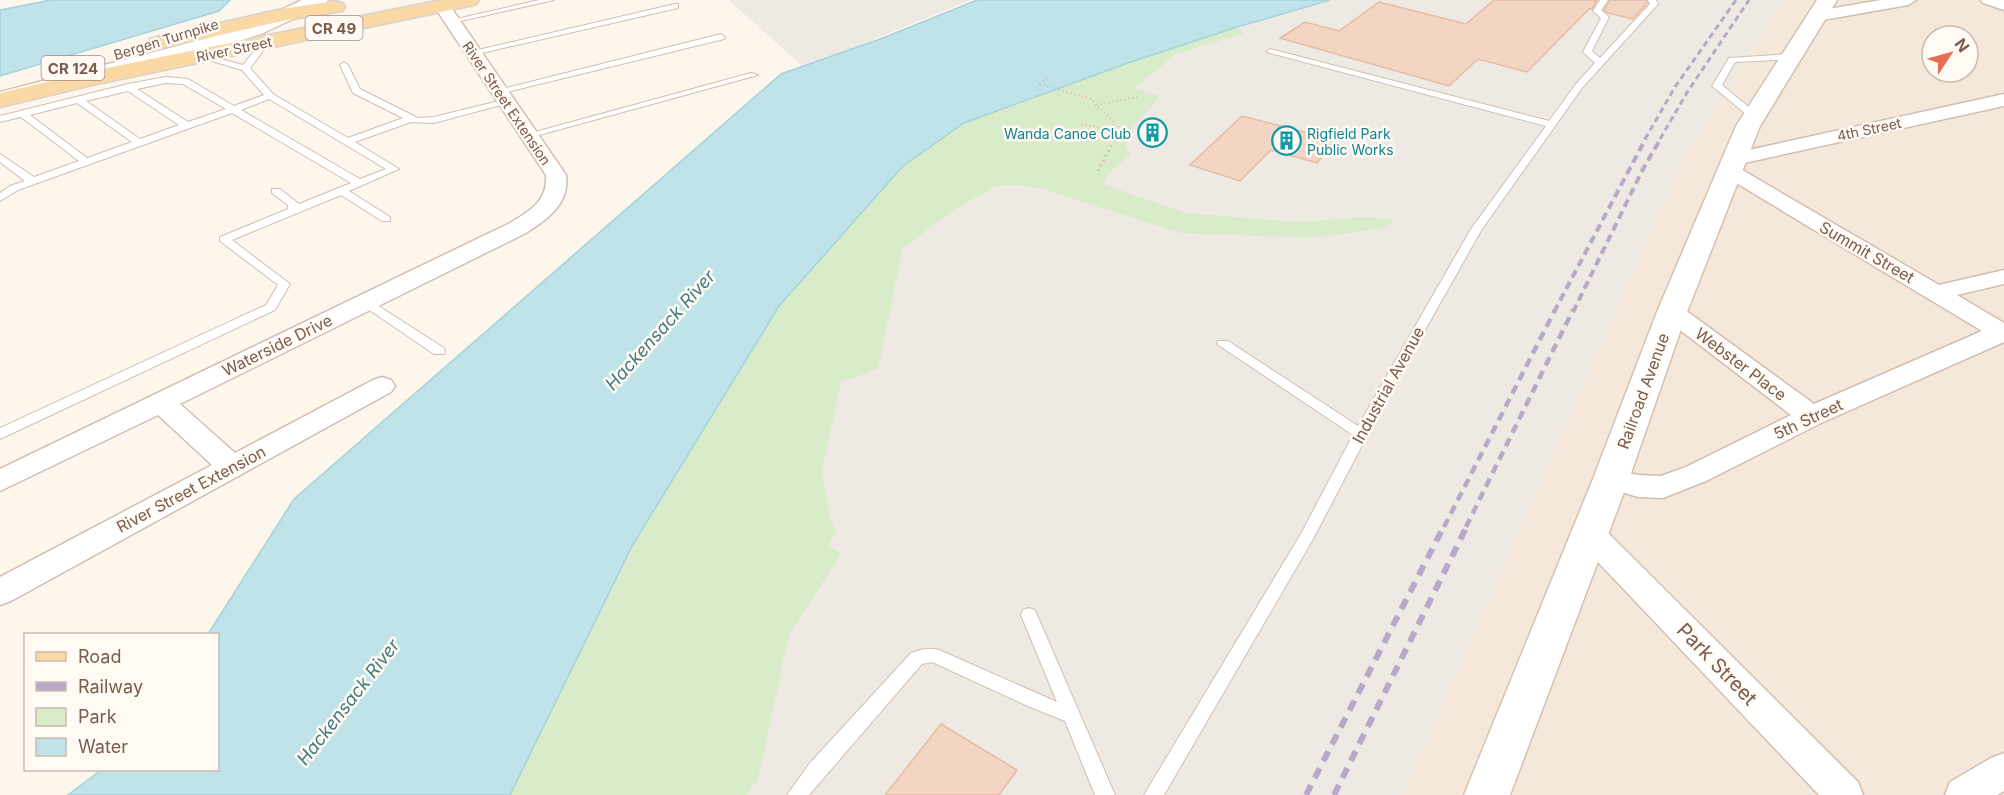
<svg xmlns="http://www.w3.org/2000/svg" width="2004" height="795" viewBox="0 0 2004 795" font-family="Inter,sans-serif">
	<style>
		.residential { fill: #f5e8da; fill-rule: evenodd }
		.industrial { fill: #efe9e4 }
		.green { fill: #d8ecc9 }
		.water { fill: #bfe3e8; stroke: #a5d3da; stroke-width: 1.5 }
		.building { fill: #f3d5c3; stroke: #e6bba3; stroke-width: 1.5 }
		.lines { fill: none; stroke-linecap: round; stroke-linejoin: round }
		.lane-casing { stroke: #d1beb0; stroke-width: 2 }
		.street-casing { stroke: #d1beb0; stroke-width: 3 }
		.secondary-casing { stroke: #d6c0b0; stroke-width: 3 }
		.primary-casing { stroke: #dad1cd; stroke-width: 3 }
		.path-far1 { stroke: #d9b8a5; stroke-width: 2; stroke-dasharray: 1 3; stroke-linecap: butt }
		.path { stroke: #d9b8a5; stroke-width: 3; stroke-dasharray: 1.5 4; stroke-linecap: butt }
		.lane { fill: #fff; fill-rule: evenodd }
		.street { fill: #fff; fill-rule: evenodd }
		.secondary { fill: #fff; fill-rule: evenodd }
		.primary { fill: #fbd9a5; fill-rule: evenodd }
		.rail-far3 { stroke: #b9a8c9; stroke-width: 3; stroke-dasharray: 6 4; stroke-linecap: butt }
		.rail-far2 { stroke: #b9a8c9; stroke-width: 4; stroke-dasharray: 8 5; stroke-linecap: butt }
		.rail-far1 { stroke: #b9a8c9; stroke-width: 4.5; stroke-dasharray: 9 6; stroke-linecap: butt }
		.rail { stroke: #b9a8c9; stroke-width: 6; stroke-dasharray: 11 8; stroke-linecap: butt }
		.labels { text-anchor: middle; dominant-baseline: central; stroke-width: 5; stroke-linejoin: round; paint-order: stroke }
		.far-street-label { font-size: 14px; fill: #7a5c4d; stroke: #fffaf3 }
		.far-culture-label { font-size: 14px; fill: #0d838f; stroke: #fffaf3; text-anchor: end }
		.shield { fill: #fffaf3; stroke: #a28b7f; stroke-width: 1.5 }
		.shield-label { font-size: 15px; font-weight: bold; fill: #7a5c4d }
		.street-label { font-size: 16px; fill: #7a5c4d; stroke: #fffaf3 }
		.water-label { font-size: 18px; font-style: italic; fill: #437c86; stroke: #fffaf3 }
		.near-street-label { font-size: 20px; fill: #7a5c4d; stroke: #fffaf3 }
	</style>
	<rect width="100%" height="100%" fill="#fdf6ec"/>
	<path class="residential" d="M1785,0H2004V795H1403L1683,159ZM1932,36H1968V72H1932Z"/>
	<path class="industrial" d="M729,0H970L804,68Z
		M1330,0H1785L1683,159L1403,795H746L758,780L789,635L842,553L828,545L837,532L831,521L822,471L841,382L878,368L903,248L953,211L996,186L1017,185L1045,190L1180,233L1361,217L1300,222L1187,213L1070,173L1133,88L1175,55L1244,33L1234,28Z"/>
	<path class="green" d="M1234,28L1245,33L1175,55L1134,88L1160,96L1131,129L1133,130C1126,139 1123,145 1131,154L1107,175L1103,184L1187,213L1300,222L1361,217L1395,219L1385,228L1313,238L1180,233L1045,190L1017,185L996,186L953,211L903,248L878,369L841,382L822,471L831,521L837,532L828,545L842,553L789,635L758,780L746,795H510L632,546L779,306L903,166L964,123L1128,63Z"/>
	<path class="water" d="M51,0H230L219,11L0,76V10Z
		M977,0H1330L1234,28L1128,63L964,123L903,166L779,306L632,546L510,795H68L101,770H218V634H208L294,499L781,74L883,38Z"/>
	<path class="building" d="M1494,0H1597L1592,9H1589L1527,72L1478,59L1449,86L1280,38L1305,22L1339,31L1379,2L1466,24Z
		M1610,0H1646L1647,3L1633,19L1608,13L1604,10Z
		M1242,116L1335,140L1317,163L1271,150L1240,181L1190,165Z
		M941,724L1017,770L999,795H885Z"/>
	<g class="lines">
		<defs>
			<path id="lane" d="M539,0H554L452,23L448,21Z
				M1600,0H1608L1601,10L1609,17L1592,51L1600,58L1650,4L1648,0H1656L1658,4L1582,88L1482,229L1390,392L1313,539L1164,795H1144L1302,532L1353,435L1217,344L1218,341H1228L1358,426L1471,229L1546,126L1266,52L1270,49L1549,121L1576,84L1595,63L1583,52L1601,18L1593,11Z
				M675,4H678V8L473,55L469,52Z
				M721,34L725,37L724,39L499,94L494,91Z
				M263,40L270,42L250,68L273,94L348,138L403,118L353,93L340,65L344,62L348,65L360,89L418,118L434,117L507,99L512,102L434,123L411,122L355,142L399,169L349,191L390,217V221H382L341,195L232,240L290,284L275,310L0,439V428L266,305L278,285L220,241V237L288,209V205L272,193V189H280L299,204L351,183L232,113L18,190L0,201V193L10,186L25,181L0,162V154L34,177L79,161L21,117L0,122V116L128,84L166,77L188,79L234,106L264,95L242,70L195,56L199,53L243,65ZM166,83L183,84L226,109L188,122L137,89ZM128,91L179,125L140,139L86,101ZM269,99L386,169L360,179L241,110ZM77,103L132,142L87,158L30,115Z
				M1791,54L1795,57L1794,59L1735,62L1722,85L1757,114V118H1751L1712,86L1729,58Z
				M751,73L758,75L532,137L524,135Z
				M366,298L444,348L445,351L444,354H434L362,305L360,302Z
				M1029,608L1035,610L1037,615L1115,795H1095L1065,721L1030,707L932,662L922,664L809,795H787L810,763L911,653C920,650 930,647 939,650L1057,702L1021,615L1023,610Z"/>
			<path id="street" d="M1881,0H1916L1908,5L1817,21L1809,16L1817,11Z
				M1981,0H2004V10L1983,3Z
				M442,1L448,3L566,175C570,203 548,219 526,233L180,404L235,453L373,380L382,377L391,380L395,386L391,392L11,601L0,605V577L212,465L158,415L0,491V469L510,223C530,211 548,201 546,175L434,6Z
				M2004,94V106L1735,165L1728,163L1725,159L1728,155L1735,153Z
				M1730,165L1737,167L1939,285L2004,270V284L1957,295L2004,323V342L1821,423L1706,481L1673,494L1663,498L1638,497L1601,486L1596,479L1601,472L1611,469L1638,475L1661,476L1686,467L1791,415L1663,317L1660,312L1663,307L1672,305L1681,307L1814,404L1982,331L1723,175L1720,171L1723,167Z
				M1589,521L1600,525L1858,782L1863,795H1819L1578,541L1574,533L1578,525Z
				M2004,753V791L1997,795H1945L1950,782L1991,758Z"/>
			<path id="secondary" d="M302,0H328L325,4L261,34L226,45L0,106V92L212,37L247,26Z
				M1817,0H1837L1760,126L1687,312L1629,479L1510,795H1464L1593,479L1657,312L1736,126Z"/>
			<path id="primary" d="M441,0H479L476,4L469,6L92,85L0,107V93L92,71Z
				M335,1L342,3L345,7L342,11L287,20L157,49L150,47L147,43L150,39L157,37L287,8Z"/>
		</defs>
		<use href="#lane" class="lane-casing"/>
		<use href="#street" class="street-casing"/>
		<use href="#secondary" class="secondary-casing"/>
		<use href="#primary" class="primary-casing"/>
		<path class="path-far1" d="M1047,79L1038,84L1089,98L1113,121L1114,139
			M1097,105L1137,97
			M1082,124L1115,130
			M1114,126L1132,130"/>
		<path class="path" d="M1098,171L1115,138"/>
		<use href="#lane" class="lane"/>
		<use href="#street" class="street"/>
		<use href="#secondary" class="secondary"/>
		<use href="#primary" class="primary"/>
		<path class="rail-far3" d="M1645,139L1675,87L1736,0
			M1660,139L1688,91L1749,0"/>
		<path class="rail-far2" d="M1554,312L1646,138
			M1573,312L1643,169L1661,138"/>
		<path class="rail-far1" d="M1444,527L1555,310
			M1466,527L1573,310"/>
		<path class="rail" d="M1306,795L1444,526
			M1334,795L1467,526"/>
	</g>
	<defs>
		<symbol id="building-ring" viewBox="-11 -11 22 22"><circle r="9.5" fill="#fffaf3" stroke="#0f9aa8" stroke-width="1.5"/><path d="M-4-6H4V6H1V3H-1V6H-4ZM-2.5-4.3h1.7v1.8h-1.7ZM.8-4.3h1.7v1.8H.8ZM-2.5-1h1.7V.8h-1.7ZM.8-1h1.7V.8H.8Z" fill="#0f9aa8"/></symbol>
	</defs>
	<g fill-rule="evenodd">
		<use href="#building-ring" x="1136" y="116" width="33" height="33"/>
		<use href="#building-ring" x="1270" y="124" width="33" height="33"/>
	</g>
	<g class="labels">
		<g class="far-street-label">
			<text transform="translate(166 39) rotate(-17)">Bergen Turnpike</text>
			<text transform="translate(234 49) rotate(-12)">River Street</text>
			<text transform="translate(507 103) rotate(56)">River Street Extension</text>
			<text transform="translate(1869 129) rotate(-12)">4th Street</text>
		</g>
		<g class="far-culture-label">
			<text x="1131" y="133">Wanda Canoe Club</text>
			<text x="1307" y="133" text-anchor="start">Rigfield Park<tspan x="1307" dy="16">Public Works</tspan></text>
		</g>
		<g class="shield">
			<rect x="305.5" y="16" width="57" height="24" rx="4.5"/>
			<rect x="41.5" y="56" width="63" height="24" rx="4.5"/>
		</g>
		<g class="shield-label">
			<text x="334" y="28">CR 49</text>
			<text x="73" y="68">CR 124</text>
		</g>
		<g class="street-label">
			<text transform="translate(1867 252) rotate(30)">Summit Street</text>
			<text transform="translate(277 345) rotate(-26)">Waterside Drive</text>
			<text transform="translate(1741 364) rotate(37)">Webster Place</text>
			<text transform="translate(1388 385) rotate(-61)">Industrial Avenue</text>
			<text transform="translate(1643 391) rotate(-70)">Railroad Avenue</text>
			<text transform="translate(1808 419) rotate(-25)">5th Street</text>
			<text transform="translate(191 489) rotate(-28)">River Street Extension</text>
		</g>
		<g class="water-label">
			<text transform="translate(660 330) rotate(-48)">Hackensack River</text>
			<text transform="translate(348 702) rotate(-52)">Hackensack River</text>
		</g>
		<g class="near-street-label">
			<text transform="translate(1717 664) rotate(46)">Park Street</text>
		</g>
	</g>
	<rect x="24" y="633" width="195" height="138" fill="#fffaf3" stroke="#cabbb1" stroke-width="1.5"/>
	<rect x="36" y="652" width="30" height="9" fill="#fbd9a5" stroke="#cabbb1" stroke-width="1.5"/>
	<text x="78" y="663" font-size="18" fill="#7a5c4d">Road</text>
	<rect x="36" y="682" width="30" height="9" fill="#b9a8c9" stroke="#cabbb1" stroke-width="1.5"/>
	<text x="78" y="693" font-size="18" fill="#7a5c4d">Railway</text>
	<rect x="36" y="708" width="30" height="18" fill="#d8ecc9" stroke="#cabbb1" stroke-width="1.5"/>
	<text x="78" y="723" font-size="18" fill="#7a5c4d">Park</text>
	<rect x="36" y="738" width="30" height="18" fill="#bfe3e8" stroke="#cabbb1" stroke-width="1.5"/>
	<text x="78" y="753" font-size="18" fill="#7a5c4d">Water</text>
	<g transform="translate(1950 54) rotate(54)"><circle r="28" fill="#fffaf3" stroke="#cabbb1" stroke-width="1.5"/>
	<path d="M0-4.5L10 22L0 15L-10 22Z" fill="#e76f51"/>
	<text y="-9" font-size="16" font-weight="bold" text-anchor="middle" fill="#7a5c4d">N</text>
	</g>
</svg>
